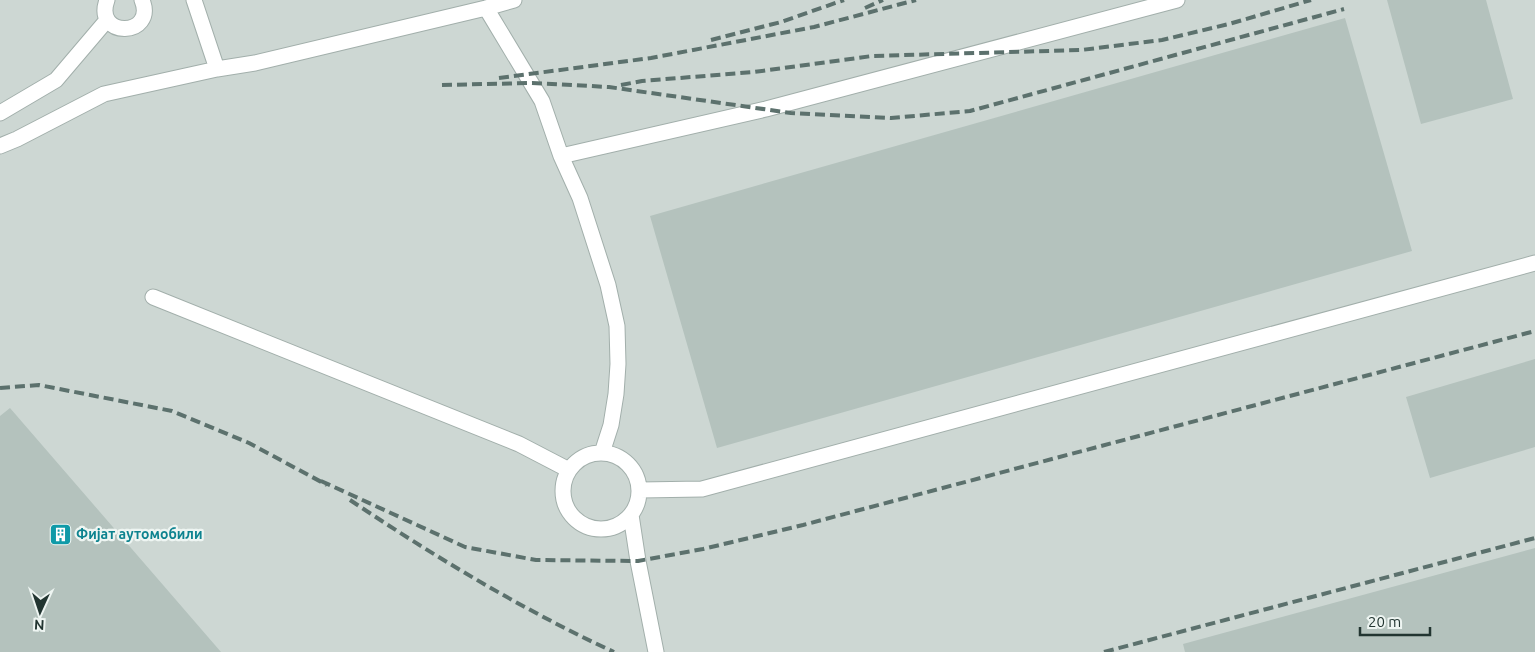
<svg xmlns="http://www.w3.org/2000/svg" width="1535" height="652" viewBox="0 0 1535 652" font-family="Ubuntu,sans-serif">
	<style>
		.built { fill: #cdd7d3 }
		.building { fill: #b4c2bd }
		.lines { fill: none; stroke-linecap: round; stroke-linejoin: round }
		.street-casing { stroke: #a2afab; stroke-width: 17 }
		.street { stroke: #fff; stroke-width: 15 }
		.rail { stroke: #5c716d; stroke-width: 4; stroke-dasharray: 10 5; stroke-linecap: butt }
		.labels { text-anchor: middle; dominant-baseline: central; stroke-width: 4.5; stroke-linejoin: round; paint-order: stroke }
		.culture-label { font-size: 14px; font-weight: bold; fill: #0d838f; stroke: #eef5f2; text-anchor: start }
	</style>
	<rect width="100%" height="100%" fill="#dee8e4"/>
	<path class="built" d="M0,0H1535V652H0Z"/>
	<path class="building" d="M1387,0H1486L1513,99L1421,124Z
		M1345,18L1412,251L717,448L650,216Z
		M1535,359V447L1430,478L1406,397Z
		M10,408L221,652H0V416Z
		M1535,548V652H1185L1183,644Z"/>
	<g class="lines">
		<defs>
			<path id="street" d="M107,0C93,39 157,37 142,0
				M486,8L542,101L561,156L580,198L608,285L617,326L618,364L616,394L611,425L602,453
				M217,69L255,63L486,8L514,0
				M0,113L56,80L107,20
				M0,146L17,139L104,94L217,69L194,0
				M561,156L766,109L1177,0
				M153,297L519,444L569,470
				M563 491a38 38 0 1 1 76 0a38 38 0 1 1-76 0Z
				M640,490L702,489L1535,263
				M631,515L638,561L656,652"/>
		</defs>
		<use href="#street" class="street-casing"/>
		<use href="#street" class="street"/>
		<path class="rail" d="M865,8L883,0
			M711,40L781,22L844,0
			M499,78L651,58L814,27L916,0
			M442,85L532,83L609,87L791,113L891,118L970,111L1344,9
			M621,85L642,81L754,72L872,56L1081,50L1162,40L1229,24L1311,0
			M0,388L39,385L172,411L249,443L327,485
			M321,481L465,547L536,560L638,561L703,549L803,525L1535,331
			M350,500C434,556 521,609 614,652
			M1104,652L1535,538"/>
	</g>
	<defs>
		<symbol id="building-square" viewBox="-11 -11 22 22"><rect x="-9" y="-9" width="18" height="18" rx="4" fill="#0f9aa8" stroke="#eef5f2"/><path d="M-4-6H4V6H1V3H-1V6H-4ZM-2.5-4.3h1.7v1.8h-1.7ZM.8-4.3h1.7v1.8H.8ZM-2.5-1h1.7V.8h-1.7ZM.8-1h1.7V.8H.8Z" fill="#fff"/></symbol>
	</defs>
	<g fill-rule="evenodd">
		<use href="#building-square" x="48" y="522" width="25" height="25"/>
	</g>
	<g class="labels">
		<g class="culture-label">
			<text x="76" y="534">Фијат аутомобили</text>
		</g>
	</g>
	<g transform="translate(40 612) rotate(183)" stroke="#eef5f2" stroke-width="4" paint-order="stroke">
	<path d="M0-4L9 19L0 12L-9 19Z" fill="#223531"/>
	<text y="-8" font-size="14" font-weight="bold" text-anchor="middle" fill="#223531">N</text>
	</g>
	<path d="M1360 627v8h70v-8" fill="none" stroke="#223531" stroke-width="2.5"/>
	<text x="1368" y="627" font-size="15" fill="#223531" stroke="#eef5f2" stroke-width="4" paint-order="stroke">20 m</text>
</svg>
